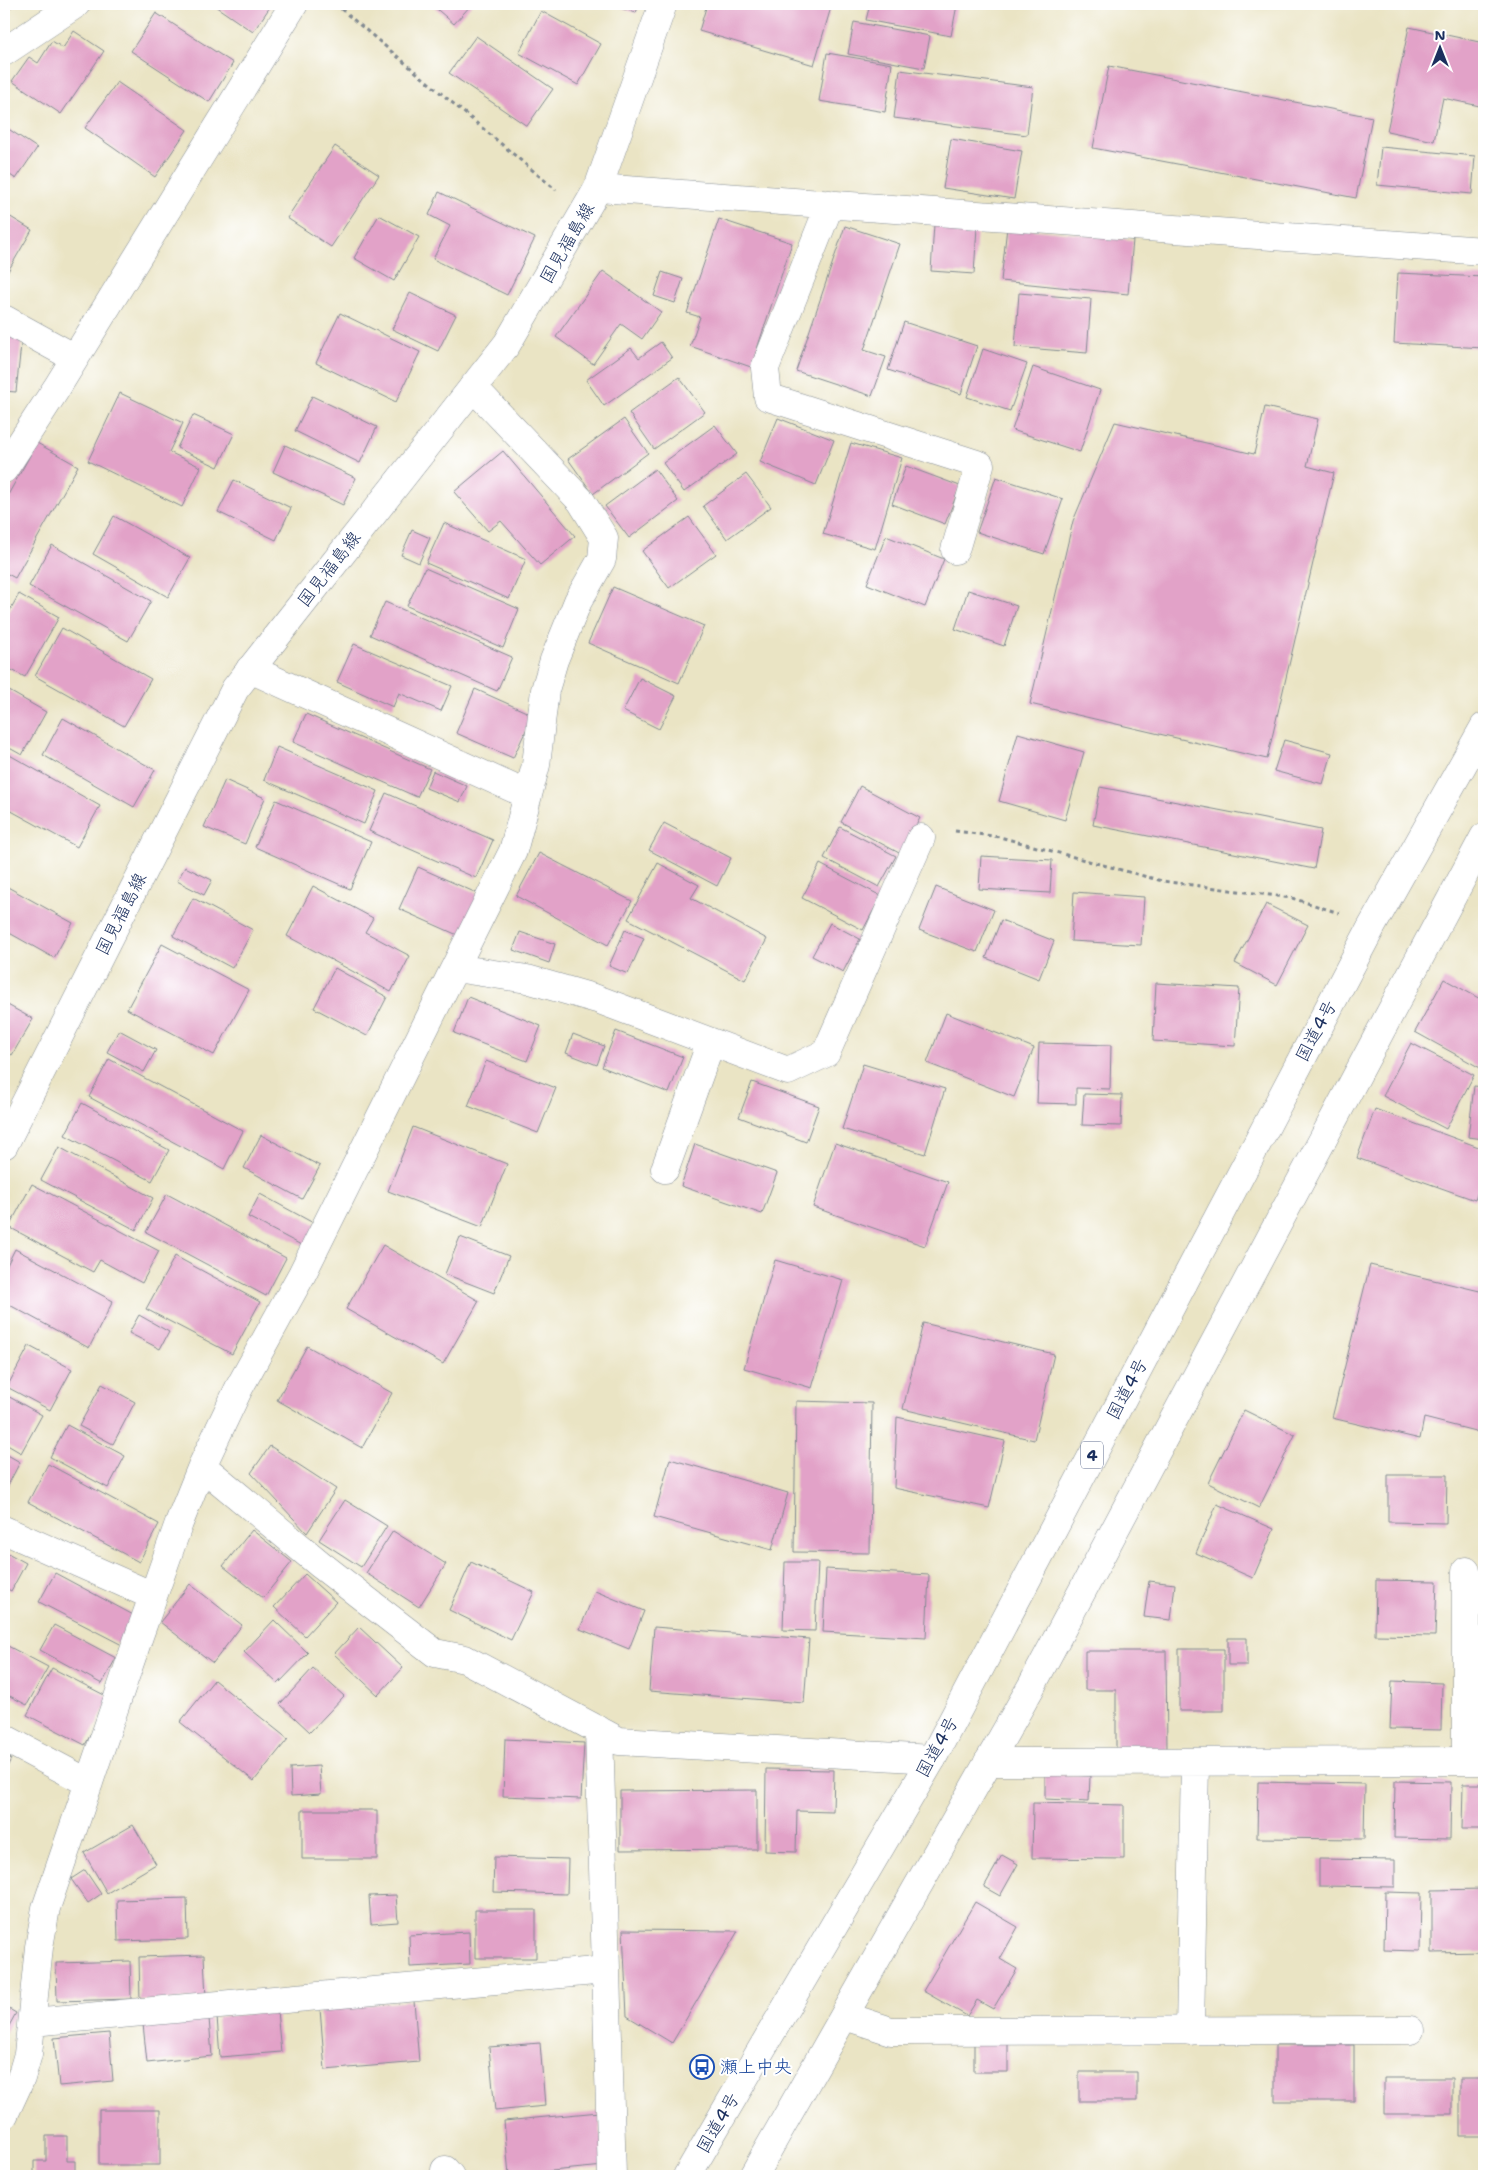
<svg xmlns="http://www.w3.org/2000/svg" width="1488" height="2180" viewBox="0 0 1488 2180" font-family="'Shantell Sans','Klee One',sans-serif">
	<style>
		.building { fill: #e2a2c8 }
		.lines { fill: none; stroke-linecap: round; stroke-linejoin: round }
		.minor-casing { stroke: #828a91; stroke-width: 29 }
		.major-casing { stroke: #828a91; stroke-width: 29 }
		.highway-casing { stroke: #828a91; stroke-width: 29 }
		.path { stroke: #828a91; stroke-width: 3; stroke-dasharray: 4 4; stroke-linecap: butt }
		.minor { stroke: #fff; stroke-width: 28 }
		.major { stroke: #fff; stroke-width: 28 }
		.highway { stroke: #fff; stroke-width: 28 }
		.labels { text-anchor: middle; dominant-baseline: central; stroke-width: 4; stroke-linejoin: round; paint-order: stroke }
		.shield { fill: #fff; stroke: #5f6d8e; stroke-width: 1 }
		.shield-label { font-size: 16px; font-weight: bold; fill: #1b2f5e }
		.street-label { font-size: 18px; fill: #1b2f5e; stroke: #fff }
		.transit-label { font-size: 18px; fill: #164399; stroke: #fff; text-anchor: start }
	</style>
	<rect width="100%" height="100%" fill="#fff"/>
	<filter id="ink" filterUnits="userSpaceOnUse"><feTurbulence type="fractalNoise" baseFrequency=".02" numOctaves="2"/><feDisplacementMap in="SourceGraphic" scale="10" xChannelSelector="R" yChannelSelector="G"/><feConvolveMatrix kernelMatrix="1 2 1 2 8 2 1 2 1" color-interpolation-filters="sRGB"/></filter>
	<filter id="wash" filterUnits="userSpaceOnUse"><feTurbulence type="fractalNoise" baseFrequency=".0096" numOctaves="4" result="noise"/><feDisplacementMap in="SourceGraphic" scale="20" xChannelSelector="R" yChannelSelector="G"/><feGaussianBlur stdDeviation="1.12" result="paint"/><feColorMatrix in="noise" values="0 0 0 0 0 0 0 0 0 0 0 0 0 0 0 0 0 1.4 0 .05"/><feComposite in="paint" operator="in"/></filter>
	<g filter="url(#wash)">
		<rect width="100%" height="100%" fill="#eae4c4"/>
		<g id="blocks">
			<path class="building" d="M4,4H16L4,12Z
				M212,4H272L253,32Z
				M431,4H472L454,24Z
				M608,4H639L636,13Z
				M707,4H832L814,65L699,31Z
				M870,4H953L957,5L951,36L866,20Z
				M541,11L601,44L578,85L519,53Z
				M156,13L233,63L209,102L131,51Z
				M854,22L930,36L924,68L848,54Z
				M1409,27L1484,43V107L1443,98L1434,141L1387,131Z
				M74,31L104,51L61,114L12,81L29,57L38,63L52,41L63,48Z
				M476,36L553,89L527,126L449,73Z
				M827,53L892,64L885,112L819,101Z
				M1109,66L1372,117L1356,198L1093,148Z
				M900,70L1033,87L1027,135L894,118Z
				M117,82L187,130L155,177L85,128Z
				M4,126L37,148L16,179L4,171Z
				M951,139L1022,151L1014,199L943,188Z
				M335,146L379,175L331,247L287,218Z
				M1381,147L1475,156L1472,194L1377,185Z
				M439,192L535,238L507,295L433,259L450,226L429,215Z
				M4,213L32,230L4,278Z
				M379,215L419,237L394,281L354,258Z
				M719,219L792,243L751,367L690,346L700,317L687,313Z
				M934,224L977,227L974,274L931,271Z
				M845,226L900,244L864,350L886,357L872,396L796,371Z
				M1007,227L1133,240L1128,294L1001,281Z
				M603,271L661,312L642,339L621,324L593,364L556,337Z
				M662,272L683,279L675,303L654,296Z
				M1398,273L1484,277V348L1394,343Z
				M410,293L456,315L438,351L392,329Z
				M1019,293L1091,299L1087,353L1015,347Z
				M340,313L420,352L396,402L316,363Z
				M904,322L977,346L961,394L888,370Z
				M4,333L22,335L16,392L4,391Z
				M661,342L672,358L604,406L586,380L631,348L639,358Z
				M983,349L1027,364L1010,411L967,397Z
				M1033,367L1100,390L1080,452L1012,430Z
				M679,377L705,412L654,449L629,413Z
				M120,393L183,423L169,452L201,467L182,507L88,461Z
				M312,396L377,427L360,463L295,431Z
				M1265,407L1318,419L1307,466L1334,473L1267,759L1030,704L1073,521L1115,422L1254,454Z
				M193,415L234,434L218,467L177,448Z
				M778,418L834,440L816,485L760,462Z
				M624,419L648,453L593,494L568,459Z
				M715,425L737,454L684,492L663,463Z
				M37,443L78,466L15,578L4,572V502Z
				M851,443L902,458L875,549L823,534Z
				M285,445L356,478L343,505L273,472Z
				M503,451L575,536L540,565L501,521L488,531L454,492Z
				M906,466L960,486L945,524L892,504Z
				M655,469L678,501L629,538L605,506Z
				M746,474L771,507L727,539L703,506Z
				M996,477L1063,499L1044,554L977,532Z
				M234,480L291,508L276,540L218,512Z
				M114,516L190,558L168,597L93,554Z
				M689,517L716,554L669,588L642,551Z
				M444,523L526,559L509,599L426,563Z
				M412,530L430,538L419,563L401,555Z
				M886,536L944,559L925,607L867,584Z
				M52,545L151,601L128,641L29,586Z
				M425,568L519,609L503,648L407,606Z
				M613,587L704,626L679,683L588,643Z
				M968,590L1017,606L1004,646L955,629Z
				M19,594L59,617L25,677L4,666V621Z
				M385,602L512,657L497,691L370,635Z
				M62,628L151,679L124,726L35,676Z
				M354,644L452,686L441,711L399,693L393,707L337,682Z
				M640,678L676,696L659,729L623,711Z
				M4,688L46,712L22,755L4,745Z
				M475,689L533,715L513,758L456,733Z
				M306,714L430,769L417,797L293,742Z
				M63,718L155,770L134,807L43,755Z
				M1018,733L1084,752L1065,820L999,801Z
				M1284,740L1332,753L1323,784L1274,771Z
				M277,747L378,791L364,824L264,780Z
				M6,753L100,806L77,847L4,807V758Z
				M433,771L467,786L460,802L426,788Z
				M225,780L265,798L245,844L204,827Z
				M860,786L920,818L901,854L841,822Z
				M1100,787L1321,830L1314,869L1093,825Z
				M386,793L493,840L476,878L369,831Z
				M276,800L371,842L350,889L255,847Z
				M664,823L731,858L717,886L649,850Z
				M840,827L896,856L879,887L824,858Z
				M539,853L632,901L608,945L516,896Z
				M981,856L1052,860L1050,893L979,889Z
				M658,863L699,885L691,898L767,939L745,980L628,919Z
				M820,864L881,896L863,930L802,898Z
				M185,867L212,880L204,895L177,881Z
				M418,867L481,895L462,937L399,909Z
				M4,885L73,923L54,958L4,930Z
				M313,886L373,918L365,932L410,956L391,992L287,936Z
				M936,887L994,910L977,952L919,930Z
				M1074,892L1144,897L1141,945L1071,941Z
				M193,898L253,930L232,968L173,936Z
				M1266,904L1308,925L1277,985L1235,963Z
				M1001,920L1054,941L1039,979L986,958Z
				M830,923L860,939L843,972L812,956Z
				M625,930L644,938L628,974L609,966Z
				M520,932L555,944L549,963L513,950Z
				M162,944L249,990L214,1055L127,1009Z
				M335,968L387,997L367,1036L314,1008Z
				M1444,979L1484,1001V1070L1415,1032Z
				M1156,983L1239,988L1235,1046L1153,1041Z
				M468,997L541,1026L527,1061L454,1033Z
				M4,1003L33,1019L12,1055L4,1050Z
				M946,1013L1034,1048L1014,1097L927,1063Z
				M119,1030L156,1050L144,1072L107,1052Z
				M616,1031L683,1057L669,1093L602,1067Z
				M573,1034L604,1046L597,1065L566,1053Z
				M1039,1043L1111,1045L1110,1089L1076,1088V1104L1037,1103Z
				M1411,1043L1474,1075L1446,1129L1383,1096Z
				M109,1059L243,1131L224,1169L89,1097Z
				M486,1061L556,1088L538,1133L468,1106Z
				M863,1064L945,1089L925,1154L842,1129Z
				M752,1082L819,1106L806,1142L739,1117Z
				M1474,1086L1484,1087V1139L1468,1137Z
				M1084,1094L1122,1095L1121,1126L1082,1125Z
				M82,1103L169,1150L152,1181L65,1135Z
				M1375,1109L1484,1149V1174L1475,1200L1357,1158Z
				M413,1127L507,1164L482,1227L388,1191Z
				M261,1135L320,1166L302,1199L244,1168Z
				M835,1143L948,1182L925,1246L813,1207Z
				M695,1144L777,1173L762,1214L681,1186Z
				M59,1147L153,1198L136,1230L41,1180Z
				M32,1184L159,1251L142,1283L100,1260L93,1272L9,1227Z
				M167,1194L286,1258L266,1296L146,1232Z
				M260,1194L317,1225L305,1247L248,1217Z
				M460,1237L509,1256L494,1293L445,1274Z
				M383,1245L479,1301L443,1364L346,1309Z
				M15,1249L113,1301L89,1348L4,1302V1271Z
				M175,1256L260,1302L232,1354L146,1309Z
				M775,1260L843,1280L812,1388L744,1368Z
				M1370,1265L1484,1292V1411L1479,1432L1424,1418L1420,1439L1332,1418Z
				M139,1315L169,1332L160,1349L129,1333Z
				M923,1323L1054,1354L1034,1440L903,1409Z
				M29,1346L72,1369L50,1410L7,1387Z
				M307,1346L392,1393L362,1448L277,1400Z
				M102,1384L135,1402L113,1444L79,1426Z
				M4,1394L42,1415L21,1453L4,1443Z
				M796,1401L872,1403L870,1553L794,1552Z
				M1244,1410L1295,1435L1259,1508L1208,1483Z
				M897,1417L1005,1441L989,1508L894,1488Z
				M67,1425L125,1456L108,1488L50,1457Z
				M270,1446L336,1489L307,1533L251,1473Z
				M4,1453L20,1462L4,1493Z
				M670,1459L788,1493L772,1550L654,1517Z
				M48,1464L159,1524L139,1562L28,1502Z
				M1388,1475H1447L1446,1523L1388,1522Z
				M345,1500L387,1526L361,1567L319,1540Z
				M1217,1504L1274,1529L1253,1578L1196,1553Z
				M252,1530L292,1562L263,1598L223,1566Z
				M393,1531L446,1564L419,1607L366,1573Z
				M4,1551L26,1563L11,1591L4,1587Z
				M471,1562L534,1592L511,1640L449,1610Z
				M785,1562H818L815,1631L783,1630Z
				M826,1569L929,1575L926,1638L823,1632Z
				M55,1573L139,1618L124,1646L39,1602Z
				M305,1574L336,1602L305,1636L274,1607Z
				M1376,1580L1437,1581L1435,1636L1375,1635Z
				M1149,1581L1175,1584L1171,1620L1144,1617Z
				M190,1584L242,1625L213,1663L160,1622Z
				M595,1591L644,1611L629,1649L580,1629Z
				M274,1620L308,1653L278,1684L244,1652Z
				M54,1625L116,1658L102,1684L40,1650Z
				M359,1627L403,1668L378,1695L334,1654Z
				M654,1627L809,1639L804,1703L649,1691Z
				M1228,1638H1247V1665H1228Z
				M4,1644L48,1667L27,1705L4,1693Z
				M1179,1649H1224V1711H1179Z
				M1085,1651H1166L1167,1750H1116V1690H1085Z
				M52,1668L110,1698L85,1745L27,1715Z
				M313,1668L344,1696L310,1732L280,1704Z
				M214,1680L288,1739L254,1781L180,1722Z
				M1392,1681L1442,1683L1441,1730L1390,1729Z
				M505,1739L584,1743L581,1799L503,1796Z
				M4,1755L11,1759L4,1773Z
				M319,1766L321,1794L291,1796L290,1768Z
				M766,1769L834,1770L833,1812L797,1811L796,1852L765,1851Z
				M1045,1774L1090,1776L1089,1801L1045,1799Z
				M1395,1781L1451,1782L1450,1839L1394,1838Z
				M1258,1782L1365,1784L1364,1839L1257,1838Z
				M1463,1784H1484V1829H1462Z
				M757,1790V1849L620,1850V1791Z
				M1033,1803L1124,1805V1859L1032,1858Z
				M302,1810H377V1859H302Z
				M133,1825L156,1864L107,1893L84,1853Z
				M1002,1855L1018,1864L1000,1896L984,1887Z
				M494,1857L568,1859L567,1894L493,1892Z
				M1319,1859L1395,1860V1887L1319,1886Z
				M85,1870L101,1894L88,1903L71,1879Z
				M1484,1889V1952L1432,1953V1890Z
				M1385,1892L1421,1893L1420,1951L1384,1950Z
				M396,1895L398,1922L371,1924L369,1896Z
				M187,1898L188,1939L118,1941L117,1900Z
				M975,1902L1018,1927L1000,1959L1017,1969L993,2009L977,2000L967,2016L923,1991Z
				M475,1910H536V1958H475Z
				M623,1930L738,1931L672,2043L627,2016Z
				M469,1932L470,1964L410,1967L409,1935Z
				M204,1955L206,1999L140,2001L139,1957Z
				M130,1961L131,1999L57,2001L56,1963Z
				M414,2001L419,2062L325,2070L320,2009Z
				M4,2006L16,2013L4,2035Z
				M277,2011L281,2052L220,2057L217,2017Z
				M209,2018L212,2056L147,2063L143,2024Z
				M109,2033L113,2081L59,2086L54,2038Z
				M974,2040H1008V2072H974Z
				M540,2043L545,2106L495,2111L489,2047Z
				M1275,2045H1354V2101H1275Z
				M1079,2072H1137V2101H1079Z
				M1384,2078H1452V2114H1384Z
				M1460,2079H1484V2136H1460Z
				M99,2110H160V2165H99Z
				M599,2112L604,2166L509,2175L504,2121Z
				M46,2136H67V2161H75V2176H34V2161H46Z"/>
		</g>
	</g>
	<g filter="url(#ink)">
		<use href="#blocks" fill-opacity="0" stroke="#828a91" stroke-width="1"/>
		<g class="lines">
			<defs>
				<path id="minor" d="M4,52L76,4
					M598,188L1484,251
					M830,204L765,368L768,397L980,465L955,550
					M4,319L75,358
					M4,469L56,389L294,4
					M250,669L528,795
					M455,968L527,979L597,999L788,1071L826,1053L921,838
					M665,1169L711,1042
					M202,1466L321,1565L435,1653L465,1659L619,1741L932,1759
					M4,1530L153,1596
					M1466,1571V1761
					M599,1730L612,2176
					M4,1738L89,1783
					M988,1762L1484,1761
					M845,2016L891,2031L1410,2030
					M32,2022L606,1970
					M1190,2031L1195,1762
					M4,2115L21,2078L28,2054L39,1947L46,1908L139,1636L179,1523L202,1466L239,1388L302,1274L513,851L536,765L545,690L554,660L578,601L602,559L604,538L581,501L473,387
					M445,2170L450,2176"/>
				<path id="major" d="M4,1145L235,689L507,344L598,188L663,4"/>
				<path id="highway" d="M687,2176L932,1759L1372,926L1484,727
					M753,2176L1031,1687L1484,837"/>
			</defs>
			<use href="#minor" class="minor-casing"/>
			<use href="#major" class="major-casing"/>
			<use href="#highway" class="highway-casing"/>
			<path class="path" d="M335,4L556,190
				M955,831L1000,837L1162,881L1292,898L1339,913"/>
			<use href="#minor" class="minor"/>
			<use href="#major" class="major"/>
			<use href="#highway" class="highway"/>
		</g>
	</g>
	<defs>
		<symbol id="bus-ring" viewBox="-11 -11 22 22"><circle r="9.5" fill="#fff" stroke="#1a4fb4" stroke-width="1.5"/><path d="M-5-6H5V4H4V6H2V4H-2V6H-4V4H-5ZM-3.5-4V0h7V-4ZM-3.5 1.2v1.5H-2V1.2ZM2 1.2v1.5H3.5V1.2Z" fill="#1a4fb4"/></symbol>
	</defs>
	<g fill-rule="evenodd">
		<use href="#bus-ring" x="688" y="2053" width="28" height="28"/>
	</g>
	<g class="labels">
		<rect class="shield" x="1081" y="1441.5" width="22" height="27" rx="4"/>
		<g class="shield-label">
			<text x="1092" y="1455">4</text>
		</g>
		<g class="street-label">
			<text transform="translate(567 243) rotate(-60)">国見福島線</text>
			<text transform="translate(329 569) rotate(-52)">国見福島線</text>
			<text transform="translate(121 914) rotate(-63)">国見福島線</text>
			<text transform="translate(1316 1031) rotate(-62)">国道4号</text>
			<text transform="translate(1127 1389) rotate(-62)">国道4号</text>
			<text transform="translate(937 1747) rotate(-61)">国道4号</text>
			<text transform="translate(718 2123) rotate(-60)">国道4号</text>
		</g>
		<g class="transit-label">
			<text x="720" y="2067">瀬上中央</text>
		</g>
	</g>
	<rect width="1488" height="2180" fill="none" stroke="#fff" stroke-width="20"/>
	<g transform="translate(1440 48)" stroke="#ffffff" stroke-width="4" paint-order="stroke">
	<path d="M0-4L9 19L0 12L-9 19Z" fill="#1b2f5e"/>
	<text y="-8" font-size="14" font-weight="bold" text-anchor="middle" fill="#1b2f5e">N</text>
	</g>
</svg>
